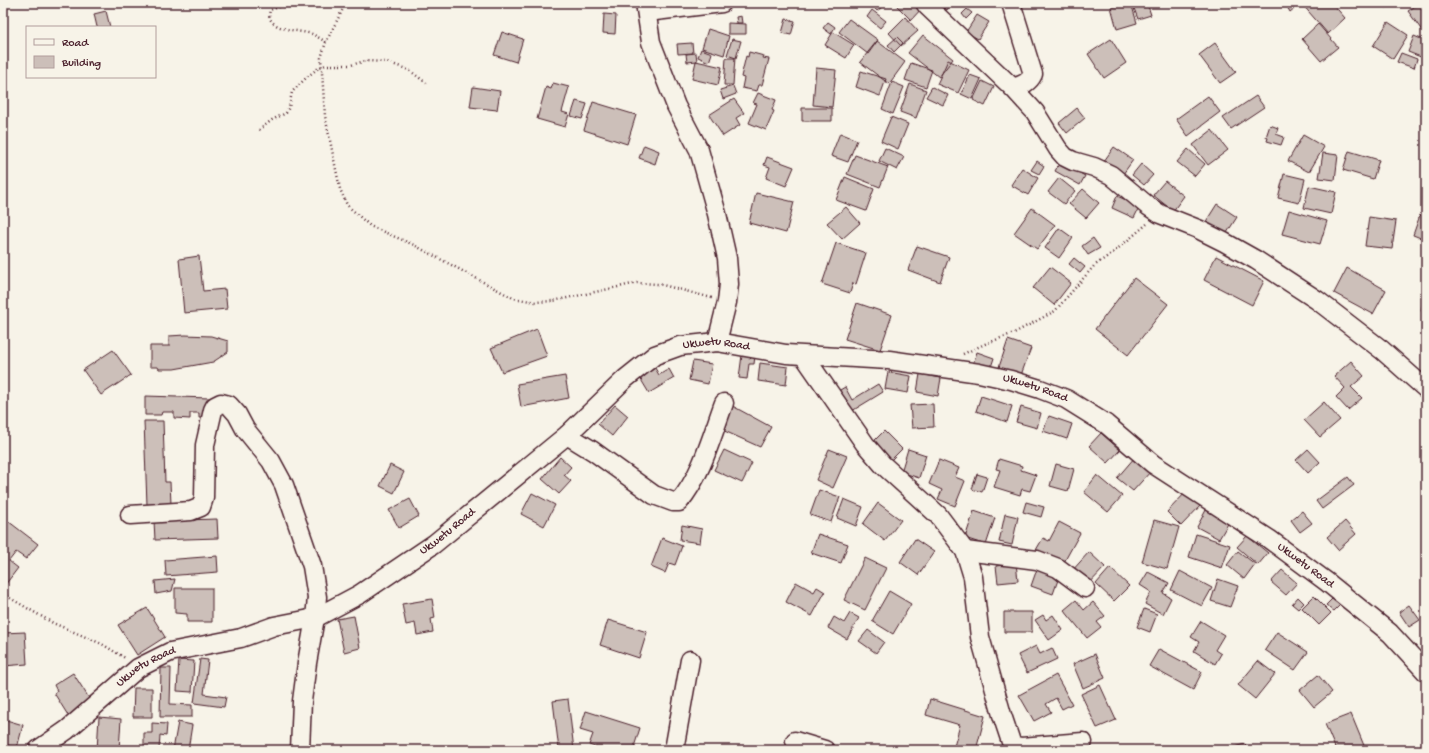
<svg xmlns="http://www.w3.org/2000/svg" width="1429" height="753" viewBox="0 0 1429 753" font-family="'Gochi Hand',sans-serif">
	<style>
		.building { fill: #ccbfb9; stroke: #4a1f2b }
		.lines { fill: none; stroke-linecap: round; stroke-linejoin: round }
		.minor-casing { stroke: #4a1f2b; stroke-width: 21 }
		.path { stroke: #4a1f2b; stroke-width: 2.5; stroke-dasharray: 1 3; stroke-linecap: butt }
		.minor { stroke: #f7f3e8; stroke-width: 18 }
		.labels { text-anchor: middle; dominant-baseline: central; stroke-width: 4; stroke-linejoin: round; paint-order: stroke }
		.street-label { font-size: 12px; fill: #4a1f2b; stroke: #f7f3e8 }
	</style>
	<rect width="100%" height="100%" fill="#f7f3e8"/>
	<filter id="ink" filterUnits="userSpaceOnUse"><feTurbulence type="fractalNoise" baseFrequency=".025" numOctaves="2"/><feDisplacementMap in="SourceGraphic" scale="8" xChannelSelector="R" yChannelSelector="G"/><feConvolveMatrix kernelMatrix="1 2 1 2 8 2 1 2 1" color-interpolation-filters="sRGB"/></filter>
	<g filter="url(#ink)">
		<path class="building" d="M870,3H887L877,11Z
			M894,3H919L923,7L911,20Z
			M937,3H952L947,10Z
			M1125,3H1131L1137,23L1117,29L1111,7Z
			M1132,3H1147L1151,15L1138,19Z
			M1285,3H1301L1290,12Z
			M1303,3H1332L1345,18L1328,34L1302,4Z
			M1382,3H1394L1386,8Z
			M1420,3H1426V30L1423,32L1408,11Z
			M967,9L972,13L966,19L962,14Z
			M872,10L886,21L880,28L867,17Z
			M106,11L110,27H97L94,14Z
			M604,14L616,15L615,34L603,33Z
			M977,15L989,22L978,39L966,32Z
			M741,16L742,23H737L736,17Z
			M905,17L918,31L901,46L889,33Z
			M786,19L795,21L791,35L782,33Z
			M849,19L878,40L868,54L839,32Z
			M828,22L835,27L831,34L823,28Z
			M1388,22L1408,35L1393,59L1373,46Z
			M728,23L746,24V34H728Z
			M1318,24L1338,47L1321,61L1302,39Z
			M708,29L729,36L724,55L702,48Z
			M502,32L523,39L516,62L494,55Z
			M833,32L854,45L846,58L825,45Z
			M923,35L953,59L939,77L908,53Z
			M1414,36L1426,41V59L1408,52Z
			M897,37L903,43L894,52L888,45Z
			M732,39L741,41L736,58L727,55Z
			M1111,39L1126,63L1104,78L1088,54Z
			M877,41L905,62L889,84L860,62Z
			M692,43L693,53L678,54L677,44Z
			M1215,43L1236,72L1220,83L1199,55Z
			M701,49L712,53L709,62L698,57Z
			M749,52L764,56L763,58L769,59L762,85H759L757,91L742,88L744,78L741,77L746,56L748,57Z
			M696,53L697,61L687,62L686,54Z
			M1401,53L1417,59L1414,68L1397,62Z
			M726,58H735L733,85H724Z
			M948,60L969,70L958,93L937,84Z
			M696,61L722,67L718,85L692,79Z
			M911,63L932,70L926,87L905,80Z
			M816,68L836,70L832,107L813,105Z
			M861,71L886,79L880,96L856,87Z
			M970,75L981,79L972,99L961,94Z
			M982,81L994,87L985,106L973,100Z
			M892,82L904,87L893,114L882,109Z
			M553,83L569,87L562,112L569,114L565,127L537,119L546,87L551,89Z
			M910,84L926,90L916,118L900,112Z
			M733,86L736,94L723,99L720,90Z
			M473,87L500,91L497,110L470,107Z
			M932,87L948,95L943,105L926,97Z
			M758,93L776,100L772,110L774,111L766,130L749,123L757,104L753,103Z
			M1208,96L1220,112L1188,136L1176,119Z
			M1256,96L1264,107L1231,129L1223,118Z
			M734,99L744,113L736,118L740,125L723,136L709,115Z
			M576,101L587,104L582,119L571,116Z
			M593,102L636,115L627,144L584,130Z
			M802,108H832V121H802Z
			M1077,108L1085,118L1067,133L1059,123Z
			M891,117L908,124L898,149L881,141Z
			M1270,125L1278,128L1276,134L1284,137L1281,145L1267,141L1268,138L1266,137Z
			M1212,130L1228,150L1208,165L1193,145Z
			M840,133L857,140L848,162L831,156Z
			M1303,135L1324,147L1309,172L1288,161Z
			M644,145L659,151L655,164L639,158Z
			M1114,147L1133,160L1123,174L1104,161Z
			M885,148L904,157L897,170L879,161Z
			M1188,149L1205,164L1195,176L1177,162Z
			M1349,151L1379,160L1373,179L1343,170Z
			M1323,153L1338,155L1335,180L1319,178Z
			M855,155L888,167L880,187L847,174Z
			M767,157L794,167L786,186L766,178L770,167L764,165Z
			M1037,161L1044,166L1039,174L1031,170Z
			M1060,162L1085,176L1080,185L1055,171Z
			M1141,164L1153,175L1144,185L1132,175Z
			M1022,168L1038,178L1028,195L1011,185Z
			M1284,174L1305,179L1299,203L1278,198Z
			M845,177L874,189L866,211L836,200Z
			M1059,178L1075,191L1064,204L1048,192Z
			M1165,181L1184,196L1173,211L1153,195Z
			M1309,186L1336,192L1331,214L1304,208Z
			M1083,189L1099,203L1086,218L1069,204Z
			M756,193L794,202L786,233L749,223Z
			M1117,196L1140,206L1134,218L1112,208Z
			M1217,204L1237,217L1225,236L1205,223Z
			M846,207L860,223L842,239L827,223Z
			M1032,208L1055,225L1037,249L1014,233Z
			M1289,210L1327,221L1320,244L1282,234Z
			M1420,215L1426,217V240L1413,235Z
			M1369,217L1396,221L1392,249L1365,246Z
			M1059,228L1073,238L1059,258L1045,248Z
			M1093,238L1100,248L1088,255L1082,246Z
			M836,243L866,253L856,284L853,283L850,293L822,284Z
			M917,246L949,257L940,282L908,270Z
			M199,256L203,291L225,289L227,309L184,313L179,259Z
			M1216,256L1264,281L1252,305L1204,280Z
			M1074,258L1085,267L1080,273L1069,264Z
			M1050,267L1071,283L1054,305L1033,288Z
			M1347,268L1386,290L1373,314L1334,293Z
			M1134,278L1168,304L1128,355L1095,329Z
			M1426,290V312L1421,311Z
			M857,303L892,315L880,350L845,339Z
			M537,329L547,356L502,372L491,348Z
			M185,335L211,336L228,341V352L213,362L174,369H159L158,367H150V346H169V336Z
			M1008,340L1031,348L1021,375L999,367Z
			M113,350L131,375L101,395L83,370Z
			M977,352L994,358L989,373L972,367Z
			M742,355L755,356L754,364H749L747,379L739,378Z
			M693,361L712,364L708,384L689,380Z
			M1351,361L1364,376L1351,387L1362,398L1348,410L1336,397L1345,388L1334,376Z
			M760,363L788,367L786,385L758,381Z
			M655,368L659,375L669,369L674,378L649,393L640,378Z
			M888,372L911,376L908,393L885,389Z
			M920,374L941,378L938,396L917,392Z
			M565,376L569,398L521,407L517,384Z
			M878,384L883,392L847,414L835,393L845,387L852,400Z
			M145,396L210,398L209,418H199V413H190V419L174,418V412H162L161,415H145Z
			M981,396L1012,406L1007,422L976,411Z
			M1324,402L1340,420L1320,437L1304,420Z
			M727,403L771,427L760,447L720,429Z
			M933,404L934,427L912,428L910,405Z
			M615,405L628,416L612,436L598,424Z
			M1021,407L1041,413L1037,428L1016,422Z
			M1049,416L1072,424L1067,439L1043,431Z
			M144,421H163L165,482H170L171,504L147,505Z
			M884,431L902,449L887,464L869,446Z
			M1101,433L1120,450L1108,463L1089,446Z
			M829,449L847,456L833,488L816,480Z
			M908,449L926,455L919,478L901,472Z
			M1308,449L1320,462L1308,473L1296,460Z
			M724,450L752,463L742,483L714,470Z
			M560,457L571,467L564,475L571,481L559,494L542,479Z
			M1135,457L1151,471L1133,491L1117,478Z
			M999,459L1022,466L1021,470L1036,475L1030,491L1022,489L1020,495L994,487L1000,470L996,469Z
			M939,460L959,468L955,477L965,481L955,506L938,499L942,490L929,484Z
			M1056,464L1074,469L1068,491L1050,486Z
			M390,465L404,472L394,493L380,486Z
			M977,474L987,477L982,492L972,489Z
			M1097,475L1122,496L1108,512L1084,492Z
			M1348,477L1354,485L1322,509L1316,501Z
			M819,490L840,497L831,522L810,515Z
			M1188,490L1202,504L1181,526L1167,512Z
			M532,493L555,505L544,526L521,514Z
			M410,499L419,516L399,528L389,510Z
			M844,499L863,507L856,526L837,518Z
			M1026,502L1044,507L1041,517L1023,512Z
			M878,503L901,520L885,541L863,524Z
			M1206,510L1229,522L1219,539L1197,527Z
			M974,511L995,518L986,545L965,538Z
			M1302,511L1312,523L1300,532L1291,520Z
			M1005,514L1018,517L1012,545L999,542Z
			M4,518L38,544L26,559L16,552L9,561L18,568L5,585L3,583V520Z
			M217,519L218,538L155,540L154,521Z
			M1154,520L1179,527L1167,569L1142,562Z
			M1345,521L1356,534L1338,550L1327,537Z
			M1059,522L1080,533L1063,564L1036,550L1043,538L1049,541Z
			M682,525L702,529L700,543L680,540Z
			M818,534L848,544L841,563L811,553Z
			M1196,534L1230,545L1222,568L1189,557Z
			M1247,536L1268,553L1258,565L1237,547Z
			M662,538L682,546L675,565L669,563L665,573L651,567Z
			M915,539L934,552L918,575L900,562Z
			M1238,551L1255,564L1244,579L1227,565Z
			M1089,552L1105,567L1087,586L1071,572Z
			M217,556L218,572L166,576L165,560Z
			M865,558L886,568L865,610L844,600Z
			M1016,563L1018,581L998,583L996,566Z
			M1110,568L1129,586L1114,601L1096,584Z
			M1037,569L1059,577L1053,594L1031,586Z
			M1282,570L1297,583L1286,595L1271,582Z
			M1180,571L1212,588L1202,606L1171,590Z
			M1148,572L1169,583L1163,593L1171,598L1163,614L1145,604L1151,592L1140,585Z
			M175,579L172,591L156,594L155,581Z
			M1218,579L1238,586L1230,607L1211,601Z
			M796,582L814,592L817,587L825,592L812,616L786,602Z
			M175,588H212V622H187V614L175,613Z
			M889,591L911,604L893,634L872,621Z
			M1314,596L1331,613L1319,625L1302,608Z
			M1298,597L1304,603L1298,609L1292,604Z
			M432,599L435,618L431,619L433,632L417,635L415,623L406,625L402,604Z
			M1332,599L1340,605L1334,611L1326,605Z
			M1076,600L1084,610L1093,602L1105,616L1097,622L1101,627L1087,638L1064,610Z
			M1409,605L1420,620L1409,627L1399,612Z
			M147,608L165,637L137,655L118,625Z
			M1144,609L1157,614L1150,632L1137,627Z
			M1004,612H1032V632H1004Z
			M850,613L859,618L847,639L828,628L834,617L844,623Z
			M1043,615L1046,620L1053,615L1063,630L1049,640L1035,620Z
			M354,616L360,648L344,652L337,619Z
			M608,620L647,632L639,658L600,645Z
			M1201,621L1224,635L1215,650L1221,654L1215,664L1194,651L1199,642L1191,637Z
			M868,630L884,642L876,653L859,641Z
			M25,632L27,664L4,666L3,633Z
			M1277,632L1308,652L1295,670L1265,650Z
			M1036,646L1040,654L1052,648L1057,659L1027,673L1018,655Z
			M1159,649L1202,672L1193,690L1149,666Z
			M1095,654L1105,678L1083,688L1073,664Z
			M200,659L208,660L204,694L226,697L224,707L194,703Z
			M179,660L194,661L192,692L177,691Z
			M1258,661L1275,674L1255,699L1238,685Z
			M161,668H171L170,704L192,705V717H160Z
			M73,673L94,706L71,720L54,693L57,691L54,685Z
			M1056,675L1072,704L1062,709L1056,698L1046,704L1051,712L1034,721L1019,695Z
			M1318,675L1332,692L1314,707L1300,690Z
			M1100,685L1116,720L1097,728L1081,694Z
			M134,688H152V717H133Z
			M568,699L574,750H559L553,701Z
			M930,699L985,716L976,750H953L960,725L926,715Z
			M586,711L640,728L633,750H604L589,745L593,734L580,730Z
			M1351,714L1365,748L1360,750H1336L1325,724Z
			M99,717L121,719L119,750H97Z
			M3,719L23,725L17,748L3,744Z
			M178,722L192,725L188,750H173Z
			M152,723L167,724L166,736L160,735L159,750H144V733H152Z
			M1245,744L1247,750H1222Z
			M1173,746L1175,750H1167Z"/>
		<g class="lines">
			<defs>
				<g id="minor">
					<path d="M645,3L651,42L676,106L699,150L717,214L727,258L729,284L727,302L717,342"/>
					<path d="M925,3L928,7L1013,88L1035,112L1058,149L1065,157L1073,161L1094,167L1111,175L1148,206L1160,214L1198,229L1224,242L1256,260L1317,300L1382,350L1426,389"/>
					<path d="M1011,3L1033,74C1029,83 1022,85 1013,88"/>
					<path d="M647,12L722,3"/>
					<path d="M804,356L865,444L883,465L938,515L965,551L973,577L980,637L1002,715L1012,745L1021,747L1083,742"/>
					<path d="M567,435L593,451L654,495L673,502H679C702,475 712,435 724,403"/>
					<path d="M130,515L191,511L201,507L204,498L205,445L213,410L215,406L221,403L229,405L237,414L245,429L271,461L284,485L312,566L317,597L315,618L307,663L302,701L300,750"/>
					<path d="M965,551L1037,560L1058,568L1085,588"/>
					<path d="M795,741L825,750"/>
					<path id="s1" d="M38,750L67,730L138,668L170,652L241,638L274,626L315,618L360,594L434,544L567,435L625,379L655,355L680,346L717,342L786,354L889,360L979,373L1011,380L1040,389L1066,399L1106,424L1153,464L1269,539L1327,582L1390,633L1426,672"/>
					<path d="M674,750L690,660"/>
				</g>
			</defs>
			<use href="#minor" class="minor-casing"/>
			<path class="path" d="M291,3L270,10C264,31 300,30 312,34C316,36 321,39 326,42
				M346,3L326,42L321,58L325,116L340,189L347,205L370,226L414,245L513,298L536,302L553,301L637,283L659,284L712,298
				M259,130L272,120L286,113L289,107L292,92L308,76L320,67L326,65H351L365,61L387,62L409,70L429,85
				M963,354L985,344L1014,333L1055,311L1094,266L1115,251L1147,224
				M3,594L53,623L102,644L125,658"/>
			<use href="#minor" class="minor"/>
		</g>
	</g>
	<g class="labels">
		<g class="street-label">
			<text stroke="none"><textPath href="#s1" startOffset="809">Ukwetu Road</textPath></text>
			<text stroke="none"><textPath href="#s1" startOffset="1132">Ukwetu Road</textPath></text>
			<text stroke="none"><textPath href="#s1" startOffset="473">Ukwetu Road</textPath></text>
			<text stroke="none"><textPath href="#s1" startOffset="1457">Ukwetu Road</textPath></text>
			<text stroke="none"><textPath href="#s1" startOffset="137">Ukwetu Road</textPath></text>
		</g>
	</g>
	<rect width="1429" height="753" fill="none" stroke="#f7f3e8" stroke-width="16"/>
	<rect x="8" y="8" width="1413" height="737" fill="none" stroke="#4a1f2b" stroke-width="1.5" filter="url(#ink)"/>
	<rect x="26" y="26" width="130" height="52" fill="#f7f3e8" stroke="#b29e9c"/>
	<rect x="34" y="39" width="20" height="6" fill="#f7f3e8" stroke="#b29e9c"/>
	<text x="62" y="46" font-size="12" fill="#4a1f2b">Road</text>
	<rect x="34" y="56" width="20" height="12" fill="#ccbfb9" stroke="#b29e9c"/>
	<text x="62" y="66" font-size="12" fill="#4a1f2b">Building</text>
</svg>
